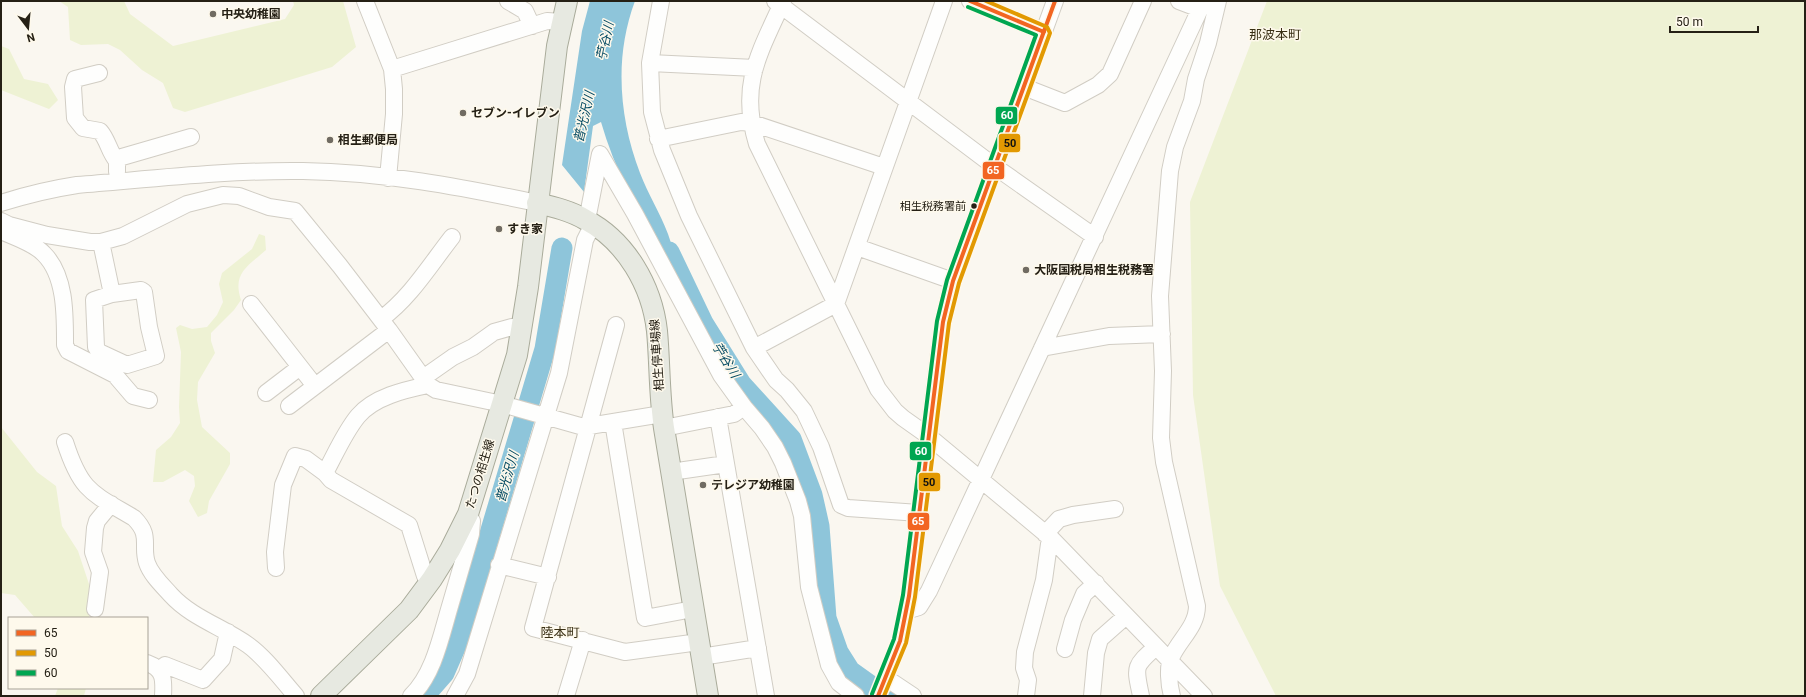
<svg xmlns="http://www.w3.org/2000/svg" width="1806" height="697" viewBox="0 0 1806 697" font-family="Roboto,'Noto Sans JP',sans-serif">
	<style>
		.green { fill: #eef2d4 }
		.water { fill: #8ec5da }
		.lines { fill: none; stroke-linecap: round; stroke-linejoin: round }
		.river { stroke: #8ec5da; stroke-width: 21 }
		.minor-casing { stroke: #d1cdc4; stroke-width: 18 }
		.major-casing { stroke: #a9ab9a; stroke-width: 22 }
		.minor { stroke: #fefefd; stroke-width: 16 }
		.major { stroke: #e7e9e1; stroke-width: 20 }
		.bus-1-casing { stroke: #fef9ec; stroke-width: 7 }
		.bus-2-casing { stroke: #fef9ec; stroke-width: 7 }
		.bus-3-casing { stroke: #fef9ec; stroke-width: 7 }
		.bus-1 { stroke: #f26522; stroke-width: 4 }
		.bus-2 { stroke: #e29902; stroke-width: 4 }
		.bus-3 { stroke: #00a651; stroke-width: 4 }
		.poi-dot { fill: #706b62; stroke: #fef9ec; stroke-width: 1.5 }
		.bus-dot { fill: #252015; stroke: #fef9ec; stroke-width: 1.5 }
		.labels { text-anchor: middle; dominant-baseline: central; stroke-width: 3; stroke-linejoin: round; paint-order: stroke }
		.bus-label { font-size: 11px; fill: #252015; stroke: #fef9ec; text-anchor: end }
		.poi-label { font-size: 12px; font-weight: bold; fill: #252015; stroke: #fef9ec; text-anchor: start }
		.street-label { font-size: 12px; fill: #252015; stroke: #fef9ec }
		.neighbourhood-label { font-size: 13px; fill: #392f14; stroke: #fef9ec }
		.water-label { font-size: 13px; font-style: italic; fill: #054b63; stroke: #fef9ec }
		.line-badge { stroke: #fef9ec; stroke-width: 1.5 }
		.badge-label { font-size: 11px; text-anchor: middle; font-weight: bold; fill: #fff }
		.pale-badge-label { font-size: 11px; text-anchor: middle; font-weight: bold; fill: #111 }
	</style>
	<rect width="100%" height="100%" fill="#faf7f0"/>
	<path class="green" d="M59,1H124L130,14L173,46L285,19L294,5L293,1H343L356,47L332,67L185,112L173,108L163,83L142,70L120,50L108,44L81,45L70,40L68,7Z
		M1267,1H1805V696H1276L1220,586L1193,395L1190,202Z
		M1,46L9,49L24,79L48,84L58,100L49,109L1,90Z
		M259,234L265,236L266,250C248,266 232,273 241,300L234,310L211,333V341L215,353L198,382L197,400L202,427L230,453V464L209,501L207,513L198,517L189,501L195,486L194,476L185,470L163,482H153L156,450L171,437L180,423L179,407L181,352L176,328L180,325L192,329L207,327L217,315L223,302L219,284L222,273L252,249Z
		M1,427L37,472L56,486L62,526L78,551L93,596L89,618H35L15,595L1,593Z
		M58,688H86L84,696H55Z"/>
	<path class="water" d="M590,1H635C614,57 619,118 640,173C648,194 660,213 668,234C676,257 682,281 689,304C658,246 619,186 601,122L593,126L584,192L562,165L582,31Z"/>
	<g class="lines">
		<path class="river" d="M669,252L703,323L741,384L791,439L812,495L819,526L826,618L838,652L850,671L885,696
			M424,696L444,673L458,641L545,349L562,248"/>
		<defs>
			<path id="minor" d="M365,1L392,69L394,89V114L388,178
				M508,1L525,11L532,26
				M661,1L650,63L652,112L662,150L689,216L754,348L776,380L787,390L804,411L821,447L841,505L848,508L919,513
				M775,1L994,166L1095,237
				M783,1C759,54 739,85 757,144L878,389L895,411L903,418L927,435L1052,539L1204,696
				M970,1L1044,32
				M1179,1L1200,9
				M650,63L755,68
				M392,69L547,21L562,22
				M99,73L75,79L73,87L75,118L83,128L100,131C108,140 109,152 117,161
				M1024,87L1065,103L1098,85L1110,74L1143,1
				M658,139L741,122L752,123L884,167
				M117,172V161L122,157L191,137
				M1,203C26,195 51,189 77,185C152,179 228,170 303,171C382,172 461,187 537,203
				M587,220L600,154L635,214L721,375L744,407L762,428L775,447L783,463L798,501L802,516L809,587L829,665L839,683L856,696
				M1,221L9,225L47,235L90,242H101L123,236L187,204L223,195L239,196L269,207L295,211L340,266L389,330L428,385L436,390L502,404L580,426H589L662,414
				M1,231C14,237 34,243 44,254C66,276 65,316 65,345L68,351L115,375L133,396L149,400
				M101,242L112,294L141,290L144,292L149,327L156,356L127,365L99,352L96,347L94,300L112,294
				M857,247L953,281
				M251,304L315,386
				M381,319C410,298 430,265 452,237
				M616,325L533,628L625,652L699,642
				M754,348L836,304L944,1
				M1042,348L1109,336L1162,334
				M423,378L453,357L473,347L494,332L512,327L522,328
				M428,385C404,390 374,397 358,416C344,433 335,455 325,473L331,480L409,525L425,576L432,579
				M266,393L300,367
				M289,406L389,330
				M718,417L766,696
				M613,422L645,618L693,609
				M664,428L734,414L744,407
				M65,442C81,492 92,493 134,518C152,536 141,545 147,563C151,575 163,586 171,595C192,618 223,627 248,645C266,658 281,679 296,696
				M671,472L726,464
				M1045,534L1059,519L1073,515L1115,509
				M499,565L548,577
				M276,568L275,552L283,485L295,456L306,459L325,473
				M95,609L100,572L93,552L95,528L97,521L111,504
				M906,611L919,607L929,591L1200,9L1207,1
				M1065,649L1073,620L1084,594L1096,583
				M701,657L758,648
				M147,663C164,669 164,679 163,696
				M165,665L203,680L222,659L228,632
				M886,678L913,696
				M411,696C434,674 441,636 450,606C457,582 464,558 471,534L472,521L468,514
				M455,696L467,674L559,373L585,240L593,224
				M566,696L583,640
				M878,696L900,641L909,596L937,368L943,322L953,281L1055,1
				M1026,696L1028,680L1024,668L1025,652L1044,580L1049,544L1052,539
				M1092,696L1096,653L1100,639L1126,616
				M1141,696C1135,667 1133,667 1156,647
				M1172,696C1169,685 1167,666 1172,656C1180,639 1197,626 1197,606L1164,462L1161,438L1163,371L1160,296L1170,171L1175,147L1192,101L1196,79L1208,43L1218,1"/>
			<path id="major" d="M537,203C554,207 571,211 586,220C626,241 652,286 657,331C660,363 659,395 664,428L708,696
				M321,696L409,610L432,579L450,550L468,514L517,355L528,287L557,46L567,1"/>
		</defs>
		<use href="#minor" class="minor-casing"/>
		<use href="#major" class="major-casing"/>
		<use href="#minor" class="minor"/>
		<use href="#major" class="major"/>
		<defs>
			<path id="bus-1" d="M970,1L1044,32
				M878,696L900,641L909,596L943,322L953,281L1055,1"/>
			<path id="bus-2" d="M884,696L906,643L915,597L949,323L959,283L1050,33L1047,27L986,1"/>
			<path id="bus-3" d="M872,694L894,639L903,595L937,321L947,280L1036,35L968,7"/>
		</defs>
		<use href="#bus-1" class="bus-1-casing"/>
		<use href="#bus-2" class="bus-2-casing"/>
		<use href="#bus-3" class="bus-3-casing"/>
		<use href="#bus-1" class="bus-1"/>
		<use href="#bus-2" class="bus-2"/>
		<use href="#bus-3" class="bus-3"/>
	</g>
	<g class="poi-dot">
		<circle cx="213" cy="14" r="4"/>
		<circle cx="463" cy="113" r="4"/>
		<circle cx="330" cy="140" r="4"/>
		<circle cx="499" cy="229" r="4"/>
		<circle cx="1026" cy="270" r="4"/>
		<circle cx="703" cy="485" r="4"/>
	</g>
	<circle class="bus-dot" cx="974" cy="206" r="3.5"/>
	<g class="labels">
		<g class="bus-label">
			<text x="966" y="206">相生税務署前</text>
		</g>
		<g class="poi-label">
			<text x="221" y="14">中央幼稚園</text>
			<text x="471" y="113">セブン-イレブン</text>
			<text x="338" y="140">相生郵便局</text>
			<text x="507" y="229">すき家</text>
			<text x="1034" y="270">大阪国税局相生税務署</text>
			<text x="711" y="485">テレジア幼稚園</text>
		</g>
		<g class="street-label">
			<text transform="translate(657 355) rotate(-94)">相生停車場線</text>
			<text transform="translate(480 474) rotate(-73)">たつの相生線</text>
		</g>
		<g class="neighbourhood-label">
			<text x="1275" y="34">那波本町</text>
			<text x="560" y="632">陸本町</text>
		</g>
		<g class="water-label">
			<text transform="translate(605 41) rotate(-78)">苧谷川</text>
			<text transform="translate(584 117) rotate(-77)">普光沢川</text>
			<text transform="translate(726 360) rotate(58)">苧谷川</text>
			<text transform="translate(507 477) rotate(-74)">普光沢川</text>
		</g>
	</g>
	<g class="line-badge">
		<rect x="995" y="106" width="23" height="19" rx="4" fill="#00a651"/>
		<rect x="998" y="133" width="23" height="20" rx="4" fill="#e29902"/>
		<rect x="982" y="161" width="23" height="19" rx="4" fill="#f26522"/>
		<rect x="909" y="441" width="23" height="20" rx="4" fill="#00a651"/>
		<rect x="918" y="472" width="23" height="20" rx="4" fill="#e29902"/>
		<rect x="907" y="512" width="23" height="19" rx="4" fill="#f26522"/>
	</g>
	<g class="badge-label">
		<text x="1007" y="119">60</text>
		<text x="993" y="174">65</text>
		<text x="921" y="455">60</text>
		<text x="918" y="525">65</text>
	</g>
	<g class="pale-badge-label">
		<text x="1010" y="147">50</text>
		<text x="929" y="486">50</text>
	</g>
	<rect width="1806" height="697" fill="none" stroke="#252015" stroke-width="4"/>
	<rect x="8" y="617" width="140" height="72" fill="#fef9ec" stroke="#a7a296"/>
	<rect x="16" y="630" width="20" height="6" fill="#f26522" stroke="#a7a296"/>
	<text x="44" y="637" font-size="12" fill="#252015">65</text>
	<rect x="16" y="650" width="20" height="6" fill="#e29902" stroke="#a7a296"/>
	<text x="44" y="657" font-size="12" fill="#252015">50</text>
	<rect x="16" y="670" width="20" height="6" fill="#00a651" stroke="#a7a296"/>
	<text x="44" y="677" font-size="12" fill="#252015">60</text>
	<g transform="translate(28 28) rotate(164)" stroke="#fef9ec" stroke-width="3" paint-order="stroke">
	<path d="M0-3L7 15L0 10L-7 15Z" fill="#252015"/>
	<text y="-6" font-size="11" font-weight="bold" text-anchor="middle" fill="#252015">N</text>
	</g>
	<path d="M1670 26v6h88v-6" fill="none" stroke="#252015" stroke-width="2"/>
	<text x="1676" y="26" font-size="12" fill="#252015" stroke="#fef9ec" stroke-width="3" paint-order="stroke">50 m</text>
</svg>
